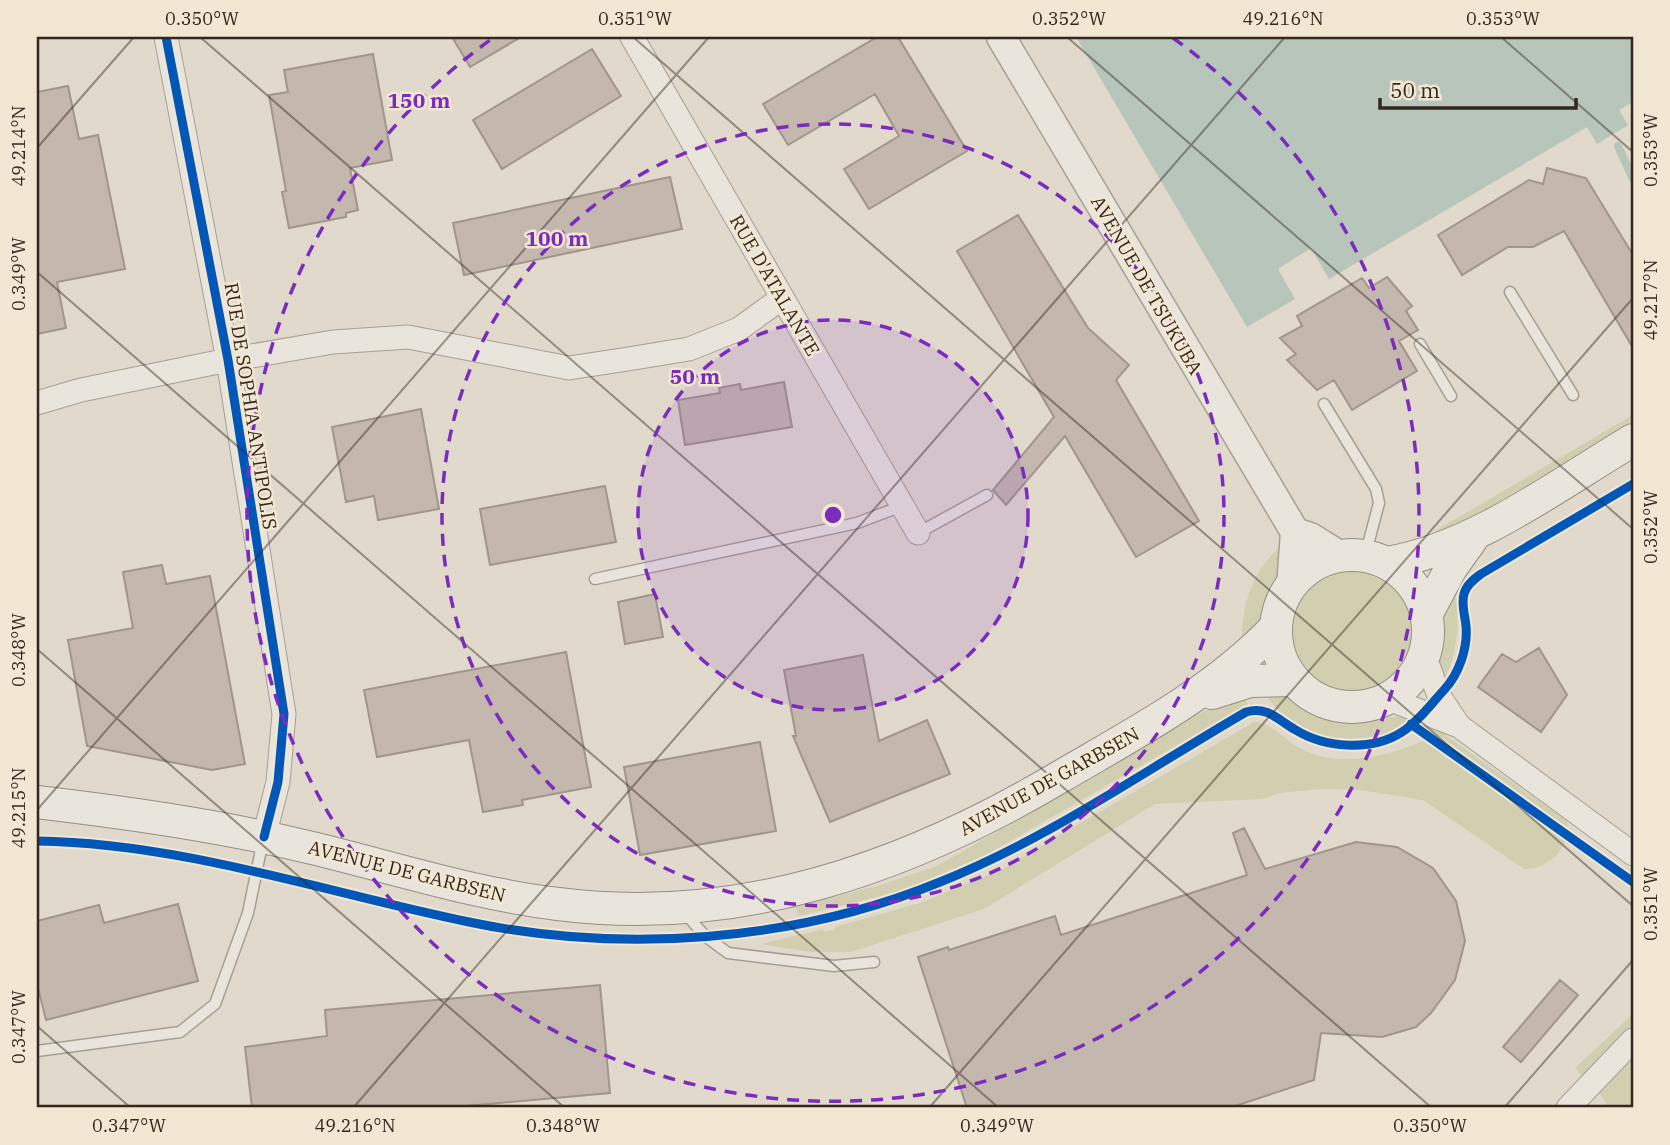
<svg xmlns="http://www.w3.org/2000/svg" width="1670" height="1145" viewBox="0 0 1670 1145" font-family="'IBM Plex Serif',serif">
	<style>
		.green { fill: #d1cfaf }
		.water { fill: #b7c5bb }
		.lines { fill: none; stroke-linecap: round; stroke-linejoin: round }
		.stream { stroke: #b7c5bb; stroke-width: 8 }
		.building { fill: #c4b7ad; stroke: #a1958c; stroke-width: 2 }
		.service-casing { stroke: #a69f95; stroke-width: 13 }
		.minor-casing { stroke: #a69f95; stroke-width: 25 }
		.tertiary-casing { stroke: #a69f95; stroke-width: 31 }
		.secondary-casing { stroke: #968e85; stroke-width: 34 }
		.service { stroke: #eae5dc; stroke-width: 10 }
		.minor { stroke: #eae5dc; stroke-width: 23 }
		.tertiary { stroke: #eae5dc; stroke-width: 28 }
		.secondary { stroke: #eae5dc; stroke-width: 32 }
		.cycleway-casing { stroke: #f2e7d2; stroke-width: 13 }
		.cycleway { stroke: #0057b8; stroke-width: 9 }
		.ticks { fill: none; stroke: #33271e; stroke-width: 2; stroke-opacity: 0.45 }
		.ring { fill: none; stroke: #7b2cbf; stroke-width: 3.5; stroke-dasharray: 12 9 }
		.labels { text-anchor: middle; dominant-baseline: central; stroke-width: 5; stroke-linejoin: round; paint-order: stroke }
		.street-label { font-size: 19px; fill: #33271e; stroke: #f2e7d2 }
		.centre { fill: #7b2cbf; stroke: #f2e7d2; stroke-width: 3.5 }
		.ring-label { font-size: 21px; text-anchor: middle; font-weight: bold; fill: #7b2cbf; stroke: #f2e7d2; stroke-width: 5; stroke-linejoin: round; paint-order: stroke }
		.neatline { fill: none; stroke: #33271e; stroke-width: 2.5 }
		.ticks-label { font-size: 18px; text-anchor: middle; fill: #33271e }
	</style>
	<rect width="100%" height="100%" fill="#e1d9cc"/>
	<path class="green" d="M1633,415V423L1439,537L1435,531Z
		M1279,548L1281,571L1268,599L1261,627L1242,645C1241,608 1251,573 1279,548Z
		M1293 631a59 59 0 1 1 118 0a59 59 0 1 1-118 0Z
		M1453,582C1461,618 1459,651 1442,684C1437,649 1441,615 1453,582Z
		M1261,689L1288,695L1302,707L1336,720L1411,716C1400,730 1391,733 1374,737C1328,748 1286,727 1261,689Z
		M1239,691L1248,704L986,855L901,891L799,916L795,907L877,886L937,866Z
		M1254,722C1268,722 1285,738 1296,746C1336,770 1387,757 1426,740L1566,839C1560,856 1544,869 1524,869L1423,800L1360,790L1320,789L1279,793L1262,799L1155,804L984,909L851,952H809L761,944L823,929L824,932L835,930V927L920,903L1002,869Z
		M1434,727L1567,821L1568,828L1430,730Z
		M1633,1014V1108H1608L1603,1098L1575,1068Z"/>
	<path class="water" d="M1076,37H1633V102L1619,110L1628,125L1597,144L1587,127L1329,279L1311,248L1278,269L1295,299L1247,327Z"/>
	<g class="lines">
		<path class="stream" d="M1618,146L1633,179"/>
	</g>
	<path class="building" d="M452,37H521L470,67Z
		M877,37H898L967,151L869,209L844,169L899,136L875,94L788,145L763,104Z
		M592,49L621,96L502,169L473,120Z
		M373,54L392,160L350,168L358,210L346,213V217L289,228L282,192L286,191L269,95L288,92L284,70Z
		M68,86L79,139L98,135L125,269L57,282L66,328L37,334V92Z
		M1547,168L1586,178L1633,255V348L1564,231L1533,247H1508L1462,275L1438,235L1529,180L1543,184Z
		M670,177L682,229L464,275L453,223Z
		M1018,215L1088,328L1129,365L1116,380L1199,521L1136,557L1065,436L1006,505L993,490L1054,417L957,251Z
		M1387,277L1412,306L1406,311L1418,330L1399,341L1417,371L1352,410L1334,380L1317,390L1287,360L1296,354L1280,338L1302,326L1297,316L1362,278L1369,288Z
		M784,382L792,427L685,445L678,400L720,393L719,388L740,384L741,390Z
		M421,409L439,509L378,520L374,496L346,502L332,427Z
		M605,486L616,542L490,565L480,509Z
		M162,565L166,584L210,576L245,764L212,770L87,746L68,640L133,628L123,572Z
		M655,594L663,637L625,644L618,602Z
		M1539,648L1567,695L1541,732L1478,687L1502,654L1516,662Z
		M566,652L591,787L522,800L523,805L483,812L469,740L377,757L364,690Z
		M863,655L879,741L927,720L950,774L830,822L793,736H796L784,670Z
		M760,742L776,831L640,855L624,767Z
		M1244,828L1265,869L1356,842L1397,847L1433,868L1456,901L1465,941L1455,980L1431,1013L1416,1027L1382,1037L1321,1033L1314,1080L1229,1108H967L918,957L948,947L949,950L1055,916L1061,935L1247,875L1233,833Z
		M178,904L198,981L46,1020L37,984V921L99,905L104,923Z
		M1560,980L1578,995L1521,1062L1503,1047Z
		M600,985L610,1093L444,1108H252L245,1047L327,1036L325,1010Z"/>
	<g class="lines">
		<defs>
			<path id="service" d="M1510,292L1573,395
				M1420,344L1451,396
				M1324,404L1376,489L1379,503L1365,556
				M918,533L987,495
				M595,579L857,523L902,506
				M684,912L705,936L728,953L834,966L874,962
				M37,1051L180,1032L215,1004L248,913L263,840"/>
			<path id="minor" d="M166,37L228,360L284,714L278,782L264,837
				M632,37L918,533
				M37,403L81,390L228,360L333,342L408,337L569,368L628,359L689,349L739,329L782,298
				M1424,654L1439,696L1459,726
				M1386,698L1459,726L1633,854
				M1568,1108L1633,1040"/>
			<path id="tertiary" d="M1001,37L1295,532
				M1295,532L1310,537L1339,555
				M1291,586L1295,532"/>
			<path id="secondary" d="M1276 631a76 76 0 1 1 152 0a76 76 0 1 1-152 0Z
				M1387,563C1473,549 1559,484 1633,440
				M1426,615L1451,568L1476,533
				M1212,693L1250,681L1294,680
				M37,802C129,813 222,826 312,848C395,868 474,894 558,904C739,927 906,868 1058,778C1135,733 1214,692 1276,627"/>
		</defs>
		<use href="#service" class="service-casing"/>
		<use href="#minor" class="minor-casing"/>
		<use href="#tertiary" class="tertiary-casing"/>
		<use href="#secondary" class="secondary-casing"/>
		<use href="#service" class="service"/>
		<use href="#minor" class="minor"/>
		<use href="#tertiary" class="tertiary"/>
		<use href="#secondary" class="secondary"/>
		<defs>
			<path id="cycleway" d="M166,37L228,360L284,714L278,782L264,837
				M1411,724L1633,882
				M37,841C183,843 327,893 469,922C622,954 794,942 940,882C1048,839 1146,770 1246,712C1267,706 1277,719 1294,729C1324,748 1371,752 1402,732C1418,722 1431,704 1444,690C1459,674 1468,648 1466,626C1465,616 1461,604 1464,594C1466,585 1474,579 1481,574L1633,484"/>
		</defs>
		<use href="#cycleway" class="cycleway-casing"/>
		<use href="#cycleway" class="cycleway"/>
	</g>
	<path class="ticks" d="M200,37L1432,1108M633,37L1633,906M1067,37L1633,529M1501,37L1633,152M37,148L134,37M37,272L999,1108M37,649L565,1108M37,810L709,37M37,1026L131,1108M353,1108L1285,37M929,1108L1633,298M1504,1108L1633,960"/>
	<circle cx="833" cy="515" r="195" fill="#7b2cbf" fill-opacity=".12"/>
	<g class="ring">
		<circle cx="833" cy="515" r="195"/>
		<circle cx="833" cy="515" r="391"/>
		<path d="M1173 38A586 586 0 1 1 493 38"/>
	</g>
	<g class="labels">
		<g class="street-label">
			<text transform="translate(775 285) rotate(60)">RUE D'ATALANTE</text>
			<text transform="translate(1147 285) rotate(60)">AVENUE DE TSUKUBA</text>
			<text transform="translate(251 406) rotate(81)">RUE DE SOPHIA ANTIPOLIS</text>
			<text transform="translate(1049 781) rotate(-29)">AVENUE DE GARBSEN</text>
			<text transform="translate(407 871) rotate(14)">AVENUE DE GARBSEN</text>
		</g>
	</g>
	<circle cx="833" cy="515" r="10" class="centre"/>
	<g class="ring-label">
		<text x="419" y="108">150 m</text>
		<text x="557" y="246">100 m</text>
		<text x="695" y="384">50 m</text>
	</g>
	<rect width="1670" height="1145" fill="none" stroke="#f2e7d2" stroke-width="77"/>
	<path d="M1380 98v10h196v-10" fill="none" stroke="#33271e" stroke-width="3.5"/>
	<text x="1390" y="98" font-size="21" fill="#33271e" stroke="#f2e7d2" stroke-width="5" paint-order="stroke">50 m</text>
	<rect x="38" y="38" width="1594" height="1068" class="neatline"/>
	<g class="ticks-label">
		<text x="202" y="25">0.350°W</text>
		<text x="635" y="25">0.351°W</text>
		<text x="1069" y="25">0.352°W</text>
		<text x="1283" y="25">49.216°N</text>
		<text x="1503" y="25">0.353°W</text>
		<text transform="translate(19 146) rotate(-90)" y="6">49.214°N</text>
		<text transform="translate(1651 150) rotate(-90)" y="6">0.353°W</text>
		<text transform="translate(19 274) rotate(-90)" y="6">0.349°W</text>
		<text transform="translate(1651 300) rotate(-90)" y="6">49.217°N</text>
		<text transform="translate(1651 527) rotate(-90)" y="6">0.352°W</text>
		<text transform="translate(19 650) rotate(-90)" y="6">0.348°W</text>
		<text transform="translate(19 808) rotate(-90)" y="6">49.215°N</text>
		<text transform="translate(1651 904) rotate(-90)" y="6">0.351°W</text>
		<text transform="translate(19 1027) rotate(-90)" y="6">0.347°W</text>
		<text x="129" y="1132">0.347°W</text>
		<text x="355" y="1132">49.216°N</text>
		<text x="563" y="1132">0.348°W</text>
		<text x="997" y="1132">0.349°W</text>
		<text x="1430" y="1132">0.350°W</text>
	</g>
</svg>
